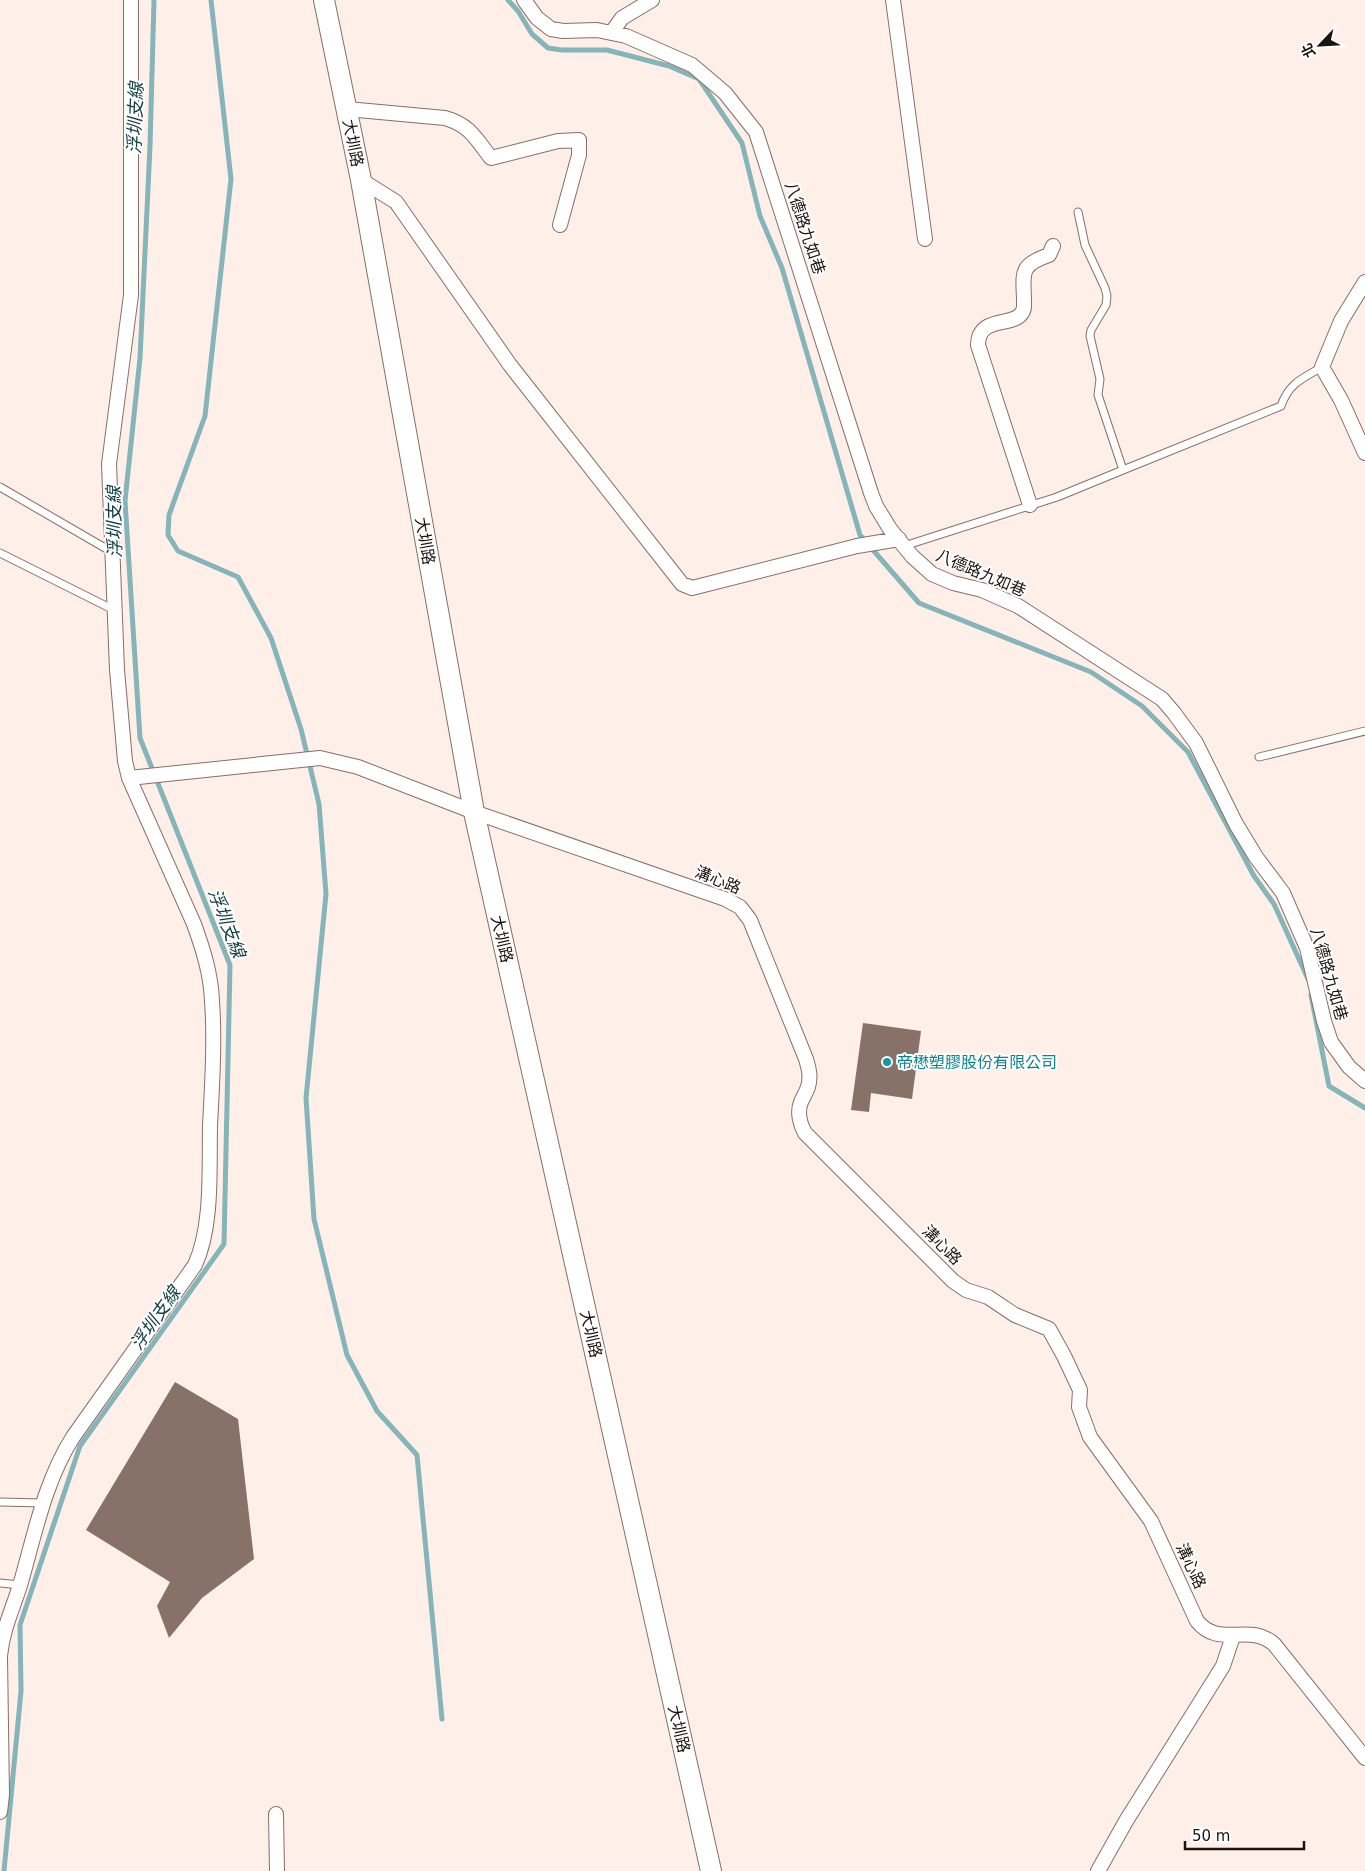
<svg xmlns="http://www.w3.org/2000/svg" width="1365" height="1871" viewBox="0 0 1365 1871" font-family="'DejaVu Sans','Noto Sans TC',sans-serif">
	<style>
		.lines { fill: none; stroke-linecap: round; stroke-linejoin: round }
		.stream { stroke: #85b4b9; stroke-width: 5 }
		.building { fill: #887168 }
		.lane-casing { stroke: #866f66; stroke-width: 9 }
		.street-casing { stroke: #866f66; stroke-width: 16 }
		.secondary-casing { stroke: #866f66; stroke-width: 22 }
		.lane { stroke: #fff; stroke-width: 7 }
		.street { stroke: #fff; stroke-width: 14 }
		.secondary { stroke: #fff; stroke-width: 20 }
		.culture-dot { fill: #0f9aa8; stroke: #fff; stroke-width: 2 }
		.labels { text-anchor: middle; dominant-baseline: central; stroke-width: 4; stroke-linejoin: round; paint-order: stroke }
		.street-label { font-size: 16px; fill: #1c1310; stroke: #fff }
		.culture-label { font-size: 16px; fill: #0d838f; stroke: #fff; text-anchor: start }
		.water-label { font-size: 18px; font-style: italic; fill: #113e42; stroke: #fff }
	</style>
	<rect width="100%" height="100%" fill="#ffefe9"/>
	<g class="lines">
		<path class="stream" d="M211,0L231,179L205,416L169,515L168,535L178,551L238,577L271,638L301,729L319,804L326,894L306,1098L314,1219L347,1355L377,1411L417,1455L442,1719
			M508,0L518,11L532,34L548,48L562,50H607L669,66L699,79L742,143L760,216L782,268L860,535L919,603L1091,672L1142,706L1188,752L1254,876L1274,904L1308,979
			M1311,995L1329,1086L1365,1108
			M4,1871L21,1691L20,1625L80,1446L224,1244L230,965L140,738L125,501L140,358L150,146L154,0"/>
	</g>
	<path class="building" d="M863,1023L921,1031L912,1099L871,1093L869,1112L851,1110Z
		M175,1382L238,1419L254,1559L202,1598L169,1638L157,1606L170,1582L86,1530Z"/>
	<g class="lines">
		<defs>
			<path id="lane" d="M1078,212L1085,245L1105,288L1107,296L1106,305L1091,330L1090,336L1100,379L1098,395L1123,470L1281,406C1289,383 1303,378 1322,367
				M0,487L112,552
				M904,546L1057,497L1123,470
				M0,553L114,610
				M1259,757L1365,731
				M0,1502L43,1503
				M0,1583L20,1585"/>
			<path id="street" d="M524,0L537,18L551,29L563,31L597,30L626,36L692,65L725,93L756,132L871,493L876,506L890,529L912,556L932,574L953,583L982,590L1018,606L1162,699L1174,713L1196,743L1236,824L1256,857L1283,893L1307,948L1324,1021L1331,1042L1349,1067L1365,1081
				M893,0L925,239
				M612,32L622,18L652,0
				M347,109L445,118C470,125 476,139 491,158L558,141L579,140V155L560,225
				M361,180L396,202L510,365L682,584L692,588L857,546L899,539
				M1365,282L1341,321L1322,367L1341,400L1365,453
				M1030,505L978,345C978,316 1011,327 1021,314C1025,310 1024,305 1024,299C1023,272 1020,265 1049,255L1053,246
				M129,778L320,758L358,767L474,812L725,899L740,907L750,920L806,1059C809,1069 811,1077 808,1087C806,1093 803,1097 801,1102C797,1112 800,1124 805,1133L953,1281L966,1290L988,1297L1015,1315L1049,1329L1064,1356L1080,1390L1079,1407L1090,1437L1151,1521L1197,1621C1219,1649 1249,1622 1274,1644L1365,1758
				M0,1812L2,1795L0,1656C3,1627 13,1609 21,1582C35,1533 45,1481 73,1437L195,1265C213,1225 209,1169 210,1126C212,1086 215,1041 212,1001C211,974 203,949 194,924L129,778L125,761L117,670L109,464L131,295V0
				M276,1814L277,1871
				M1098,1871L1126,1821L1223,1666L1233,1636"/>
			<path id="secondary" d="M324,0L361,180L474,812L711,1871"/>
		</defs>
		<use href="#lane" class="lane-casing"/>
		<use href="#street" class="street-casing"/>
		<use href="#secondary" class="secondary-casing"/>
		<use href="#lane" class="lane"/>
		<use href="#street" class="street"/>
		<use href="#secondary" class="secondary"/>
	</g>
	<circle class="culture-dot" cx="887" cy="1062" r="5"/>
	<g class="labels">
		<g class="street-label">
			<text transform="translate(353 143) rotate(79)">大圳路</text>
			<text transform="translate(805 228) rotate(72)">八德路九如巷</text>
			<text transform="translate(425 541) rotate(80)">大圳路</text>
			<text transform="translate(981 573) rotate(23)">八德路九如巷</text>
			<text transform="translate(718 880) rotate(22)">溝心路</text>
			<text transform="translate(502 939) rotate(77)">大圳路</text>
			<text transform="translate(1329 974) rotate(74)">八德路九如巷</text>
			<text transform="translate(942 1245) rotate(45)">溝心路</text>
			<text transform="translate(591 1334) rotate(77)">大圳路</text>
			<text transform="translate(1191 1566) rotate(65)">溝心路</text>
			<text transform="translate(679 1729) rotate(77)">大圳路</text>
		</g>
		<g class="culture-label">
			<text x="897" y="1062">帝懋塑膠股份有限公司</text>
		</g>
		<g class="water-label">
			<text transform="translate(135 118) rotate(-88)">浮圳支線</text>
			<text transform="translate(114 522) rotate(-91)">浮圳支線</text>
			<text transform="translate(227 923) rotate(69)">浮圳支線</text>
			<text transform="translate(155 1318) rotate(-55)">浮圳支線</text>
		</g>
	</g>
	<g transform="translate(1320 45) rotate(245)" stroke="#ffffff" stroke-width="4" paint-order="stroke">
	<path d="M0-4L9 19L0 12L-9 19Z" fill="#1c1310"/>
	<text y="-8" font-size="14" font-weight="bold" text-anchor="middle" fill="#1c1310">北</text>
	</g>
	<path d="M1185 1841v8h119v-8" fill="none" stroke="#1c1310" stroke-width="2.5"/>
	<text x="1192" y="1841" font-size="15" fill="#1c1310" stroke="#ffffff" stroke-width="4" paint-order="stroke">50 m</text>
</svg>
